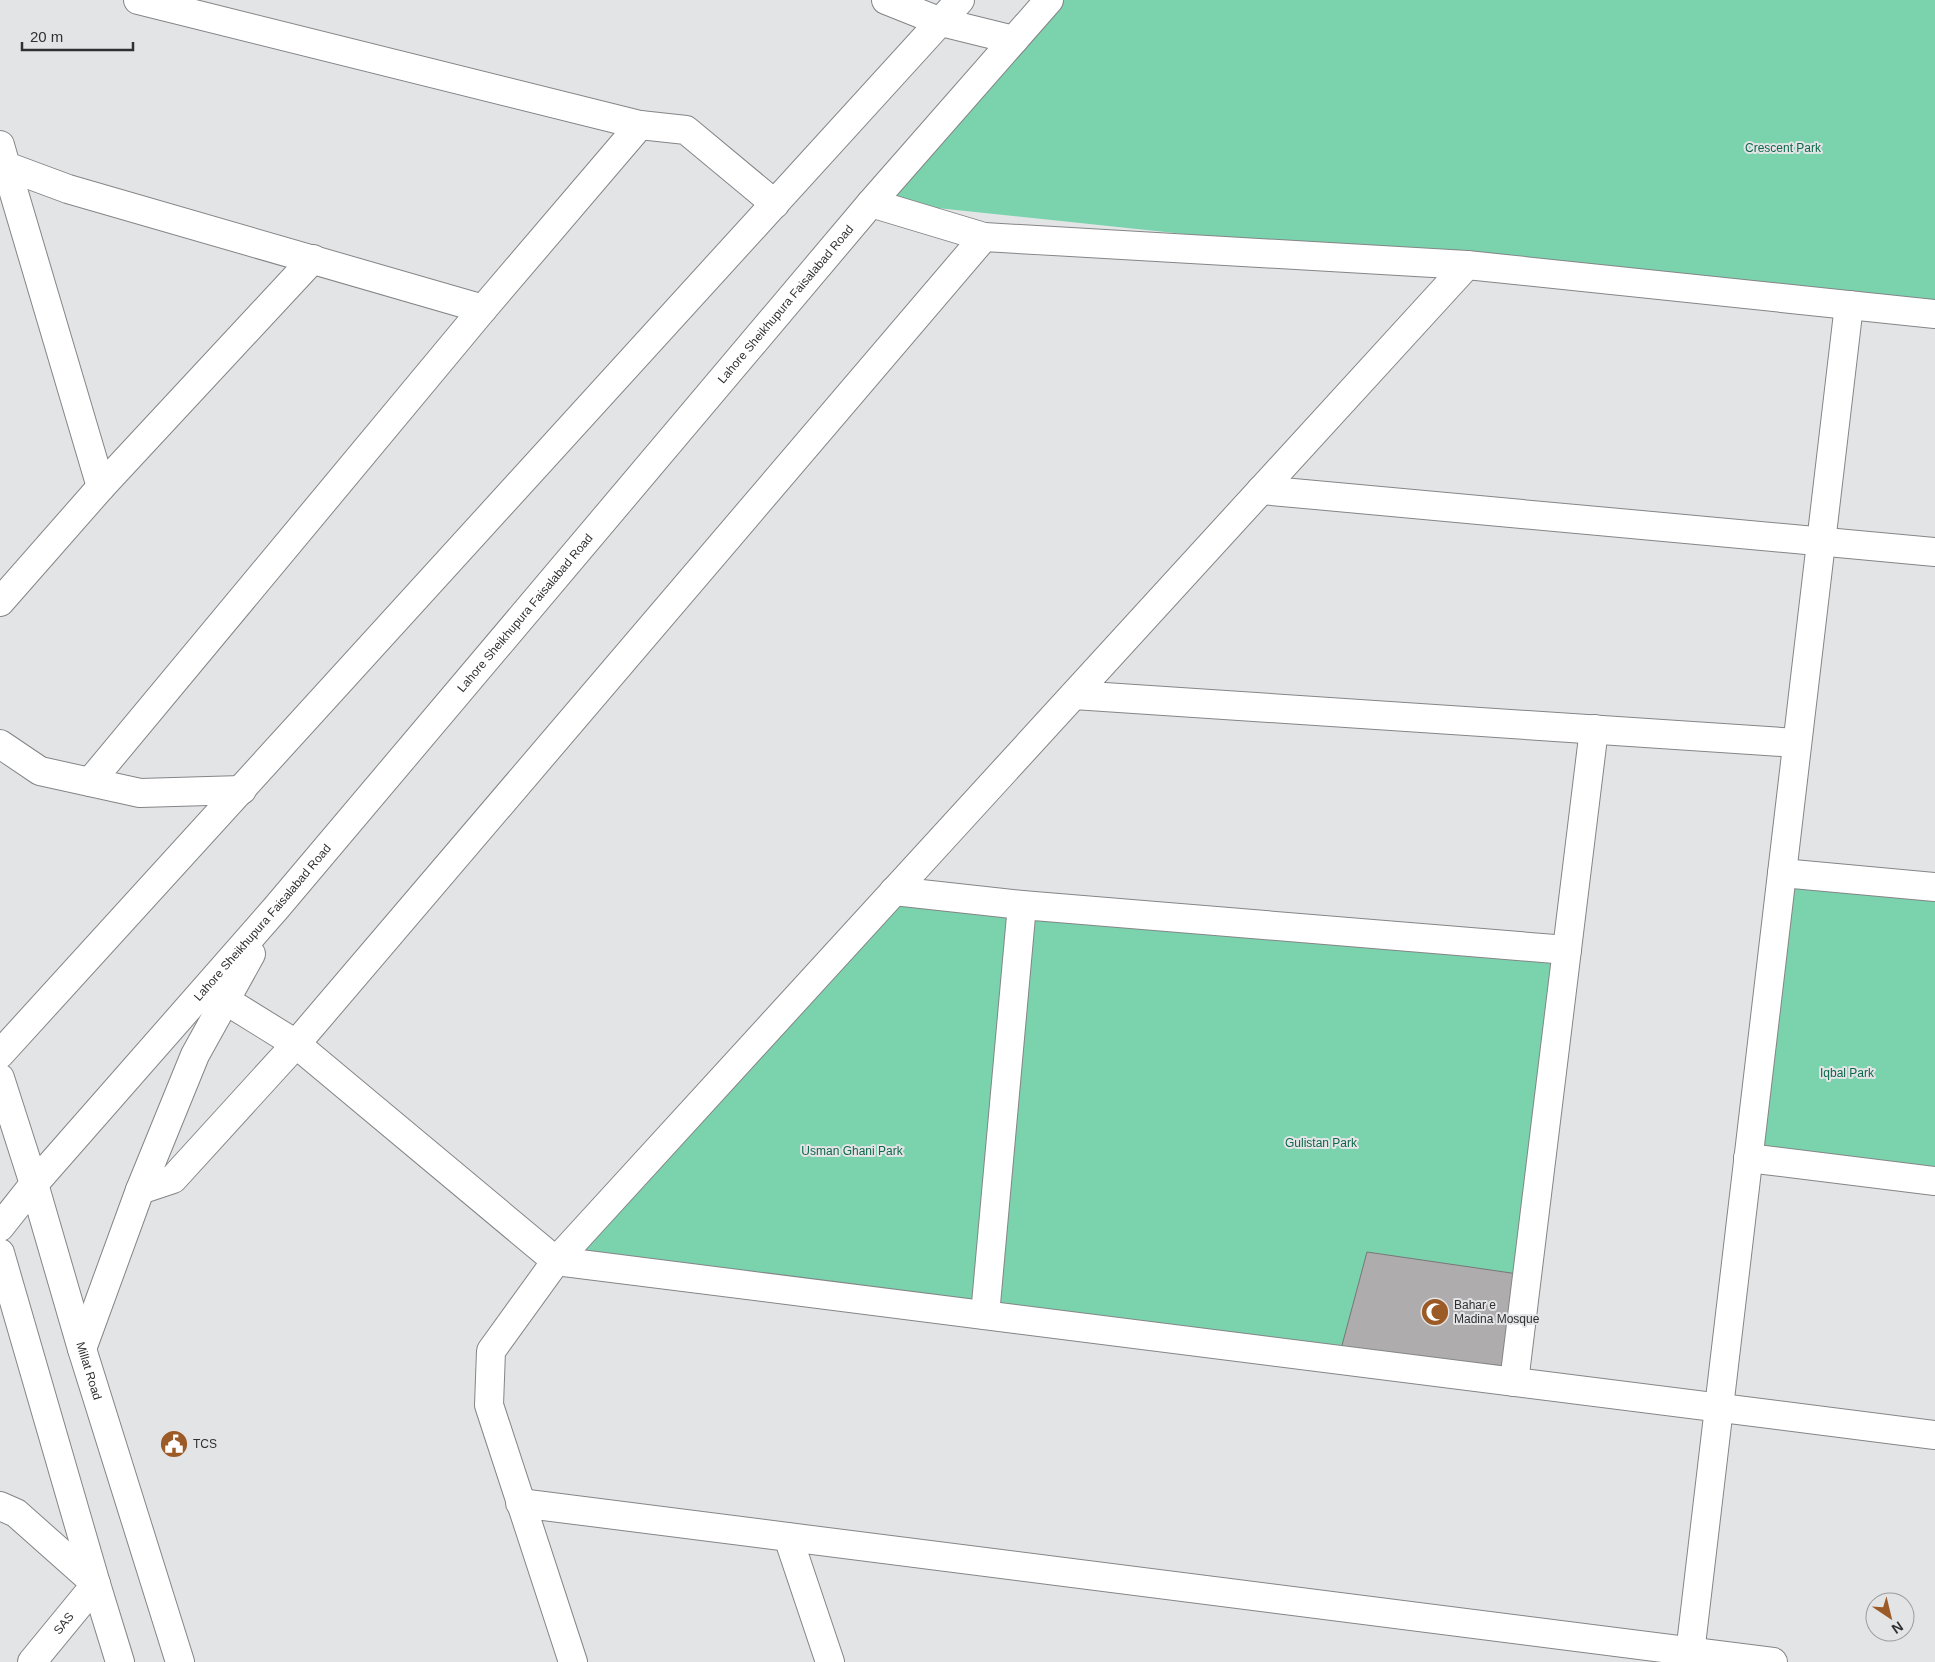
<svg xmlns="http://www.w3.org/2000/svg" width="1935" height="1662" viewBox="0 0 1935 1662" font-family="Arial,sans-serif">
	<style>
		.green { fill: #7bd3ad }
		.building { fill: #afacad; stroke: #797677 }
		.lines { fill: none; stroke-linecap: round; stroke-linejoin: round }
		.street-casing { stroke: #848587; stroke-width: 30 }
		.primary-casing { stroke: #848587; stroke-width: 30 }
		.highway-casing { stroke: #848587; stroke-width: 30 }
		.street { stroke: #fff; stroke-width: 28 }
		.primary { stroke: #fff; stroke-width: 28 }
		.highway { stroke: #fff; stroke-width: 28 }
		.labels { text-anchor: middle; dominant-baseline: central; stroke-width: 4; stroke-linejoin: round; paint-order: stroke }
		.park-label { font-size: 12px; fill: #0e674a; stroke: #e3e4e6 }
		.street-label { font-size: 12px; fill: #303031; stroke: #e3e4e6 }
		.poi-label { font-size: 12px; fill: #303031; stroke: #e3e4e6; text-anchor: start }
	</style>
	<rect width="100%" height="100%" fill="#e3e4e6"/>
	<path class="green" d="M1056,0H1935V313L880,202Z
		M1781,873L1935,888V1174L1748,1158Z
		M894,891L1021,905L982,1313L557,1260Z
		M1023,906L1567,950L1513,1380L986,1313Z"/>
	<path class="building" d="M1367,1252L1518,1274L1504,1366L1341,1349Z"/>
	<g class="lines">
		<defs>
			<g id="street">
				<path d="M138,0L640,125L686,130L775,204"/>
				<path d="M886,0L941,22L1014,40"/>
				<path d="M0,145L6,166L68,189L483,309"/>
				<path d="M6,166L101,487"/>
				<path d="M871,203L984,237L1467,265L1935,314"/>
				<path d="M1261,490L1935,552"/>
				<path d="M0,602L101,487L313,259"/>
				<path d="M1074,695L1797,743"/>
				<path d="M90,782L483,309L640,125"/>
				<path d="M1782,873L1935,887"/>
				<path d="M894,891L1022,905"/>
				<path d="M225,1000L296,1044L556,1261L1935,1435"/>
				<path d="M1748,1158L1935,1181"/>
				<path d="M140,1190L173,1179L296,1044L984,237"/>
				<path d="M985,1315L1022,905L1567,950"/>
				<path d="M1514,1382L1594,729"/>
				<path d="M520,1503L1773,1662"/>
				<path d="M788,1537L830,1662"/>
				<path id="s1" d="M32,1662L96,1584"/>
				<path d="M573,1662L489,1405L491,1351L556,1261L1467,265"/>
				<path d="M1689,1662L1849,305"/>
			</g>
			<g id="primary">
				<path id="s2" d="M0,1078L34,1184L82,1349L180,1662"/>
				<path d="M0,1253L96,1584L120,1662"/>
			</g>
			<g id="highway">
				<path d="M0,744L40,771L140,793L242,790"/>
				<path d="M0,1054L960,0"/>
				<path id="s3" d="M0,1227L34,1184L277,907L871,203L1049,0"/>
				<path d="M82,1349L140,1190L195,1055L251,954"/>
				<path d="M0,1506L16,1513L96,1584"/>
			</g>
		</defs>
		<use href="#street" class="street-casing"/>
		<use href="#primary" class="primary-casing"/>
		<use href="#highway" class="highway-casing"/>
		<use href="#street" class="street"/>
		<use href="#primary" class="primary"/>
		<use href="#highway" class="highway"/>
	</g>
	<defs>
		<symbol id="mosque-disc" viewBox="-11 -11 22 22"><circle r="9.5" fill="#9c5a26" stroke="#e3e4e6"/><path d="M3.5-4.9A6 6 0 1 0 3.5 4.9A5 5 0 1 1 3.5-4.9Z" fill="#fff"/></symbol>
		<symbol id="civic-disc" viewBox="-11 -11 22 22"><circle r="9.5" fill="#9c5a26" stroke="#e3e4e6"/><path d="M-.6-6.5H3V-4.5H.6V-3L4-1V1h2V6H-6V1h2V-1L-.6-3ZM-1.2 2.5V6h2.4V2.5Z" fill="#fff"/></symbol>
	</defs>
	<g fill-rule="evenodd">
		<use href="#mosque-disc" x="1419" y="1296" width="32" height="32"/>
		<use href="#civic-disc" x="158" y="1428" width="32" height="32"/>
	</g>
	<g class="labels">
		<g class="park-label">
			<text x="1783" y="148">Crescent Park</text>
			<text x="1847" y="1073">Iqbal Park</text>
			<text x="1321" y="1143">Gulistan Park</text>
			<text x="852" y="1151">Usman Ghani Park</text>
		</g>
		<g class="street-label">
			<text stroke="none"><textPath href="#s3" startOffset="1212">Lahore Sheikhupura Faisalabad Road</textPath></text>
			<text stroke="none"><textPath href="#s3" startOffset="808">Lahore Sheikhupura Faisalabad Road</textPath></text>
			<text stroke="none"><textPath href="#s3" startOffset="402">Lahore Sheikhupura Faisalabad Road</textPath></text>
			<text stroke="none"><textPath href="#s2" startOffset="306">Millat Road</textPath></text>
			<text stroke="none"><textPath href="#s1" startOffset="50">SAS</textPath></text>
		</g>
		<g class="poi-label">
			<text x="1454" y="1305">Bahar e<tspan x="1454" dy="14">Madina Mosque</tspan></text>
			<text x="193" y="1444">TCS</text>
		</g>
	</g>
	<g transform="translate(1890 1617) rotate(145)"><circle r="24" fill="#e3e4e6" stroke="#9b9c9e"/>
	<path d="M0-4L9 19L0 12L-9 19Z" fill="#9c5a26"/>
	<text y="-8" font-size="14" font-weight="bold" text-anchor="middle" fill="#303031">N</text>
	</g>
	<path d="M22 42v8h111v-8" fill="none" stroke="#303031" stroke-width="2.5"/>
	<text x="30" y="42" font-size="15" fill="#303031" stroke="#e3e4e6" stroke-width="4" paint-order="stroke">20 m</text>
</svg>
